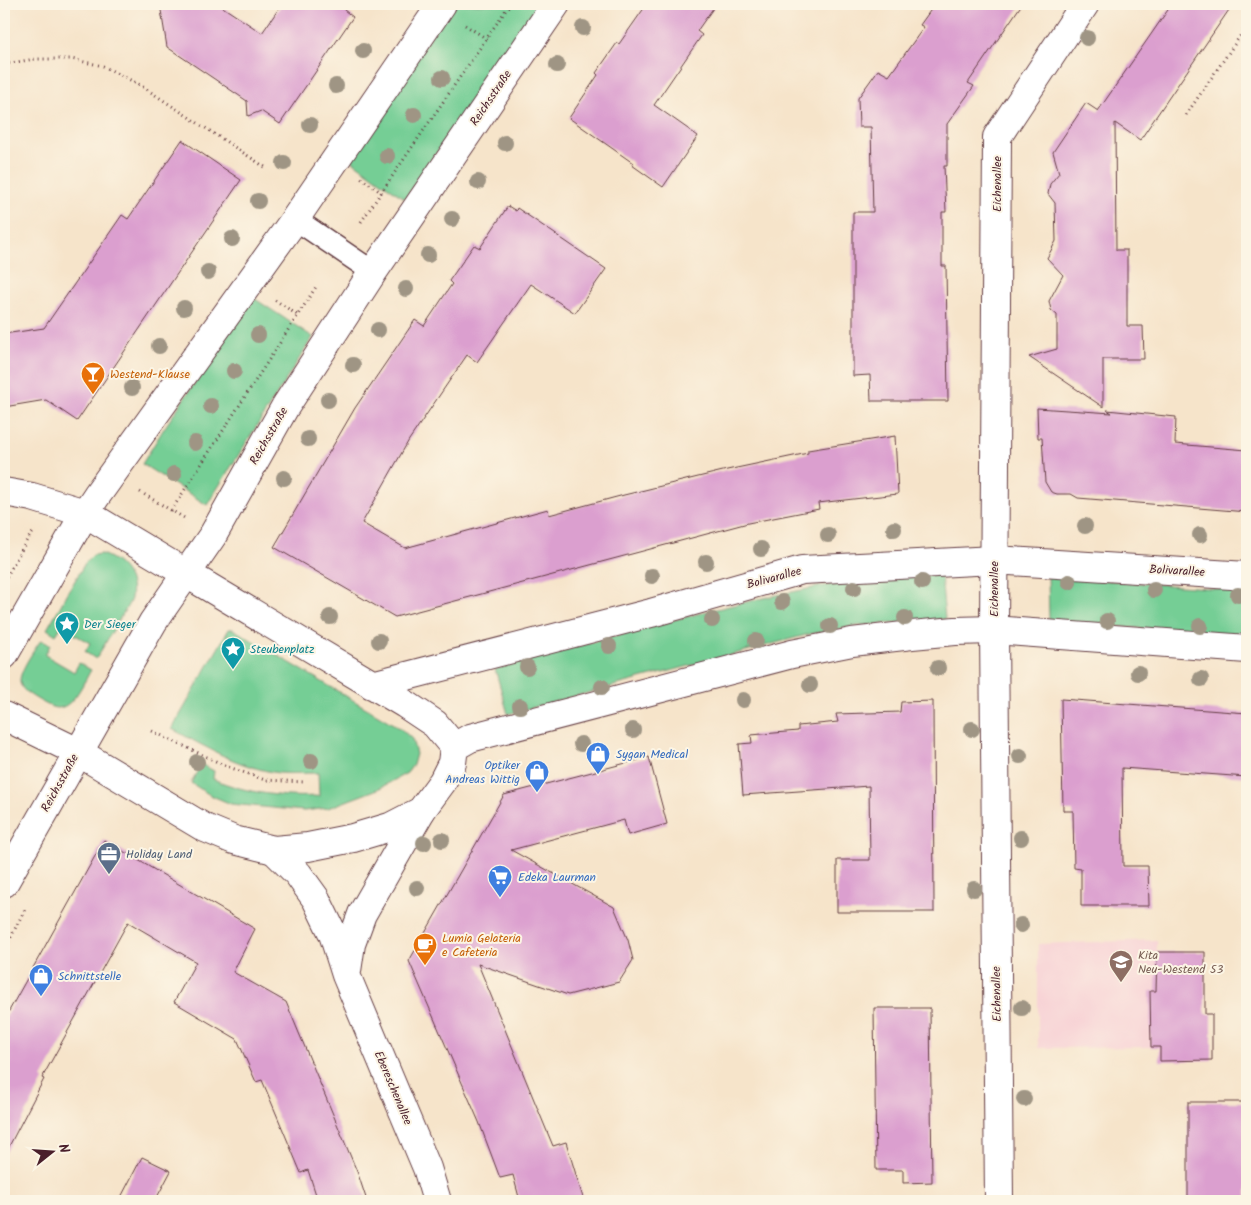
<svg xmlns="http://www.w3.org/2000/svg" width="1251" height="1205" viewBox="0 0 1251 1205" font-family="Kalam,sans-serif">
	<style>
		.built { fill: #f7cfd4 }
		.green { fill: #74ce95; stroke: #5f7660 }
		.building { fill: #db9fcf }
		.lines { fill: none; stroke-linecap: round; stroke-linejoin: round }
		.service-casing { stroke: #643d43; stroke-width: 24 }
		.minor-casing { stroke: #643d43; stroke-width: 30 }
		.tertiary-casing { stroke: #643d43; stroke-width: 30 }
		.secondary-casing { stroke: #643d43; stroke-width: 30 }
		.path { stroke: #643d43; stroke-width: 3; stroke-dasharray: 1 4; stroke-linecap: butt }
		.service { stroke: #fff; stroke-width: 21 }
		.minor { stroke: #fff; stroke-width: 28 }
		.tertiary { stroke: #fff; stroke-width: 28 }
		.secondary { stroke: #fff; stroke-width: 28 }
		.tree { fill: #9f9584 }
		.labels { text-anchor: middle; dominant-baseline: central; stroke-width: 4; stroke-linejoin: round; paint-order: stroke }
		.street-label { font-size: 12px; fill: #4a1f2b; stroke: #fcf5e5 }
		.food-label { font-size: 12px; fill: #c56008; stroke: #fcf5e5; text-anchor: start }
		.culture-label { font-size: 12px; fill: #0d838f; stroke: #fcf5e5; text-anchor: start }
		.shop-label { font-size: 12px; fill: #366cbe; stroke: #fcf5e5; text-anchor: start }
		.service-label { font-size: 12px; fill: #4e5e75; stroke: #fcf5e5; text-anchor: start }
		.education-label { font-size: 12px; fill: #785e54; stroke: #fcf5e5; text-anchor: start }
	</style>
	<rect width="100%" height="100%" fill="#fcf5e5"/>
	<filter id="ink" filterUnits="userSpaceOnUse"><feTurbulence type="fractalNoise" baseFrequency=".02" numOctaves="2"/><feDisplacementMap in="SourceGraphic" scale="10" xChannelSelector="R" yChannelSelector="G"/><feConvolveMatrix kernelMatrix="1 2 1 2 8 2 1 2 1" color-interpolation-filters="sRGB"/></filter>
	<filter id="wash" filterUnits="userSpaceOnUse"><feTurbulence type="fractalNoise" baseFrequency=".0096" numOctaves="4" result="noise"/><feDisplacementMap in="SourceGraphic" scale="20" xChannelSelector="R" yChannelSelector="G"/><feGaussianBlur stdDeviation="1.12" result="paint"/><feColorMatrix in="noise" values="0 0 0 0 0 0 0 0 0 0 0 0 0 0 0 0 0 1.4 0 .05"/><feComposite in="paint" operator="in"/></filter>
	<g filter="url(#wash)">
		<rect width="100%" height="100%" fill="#f6e4ca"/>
		<path class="built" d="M1157,940V952H1205V1014L1212,1060L1160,1061L1159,1047L1038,1048V944Z"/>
		<path class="green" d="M452,4H539L405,199L347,157Z
			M252,297L313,337L207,505L142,464L163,430Z
			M101,554C120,560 135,577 131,598C130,603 125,610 122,615C113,630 105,644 96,659L85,652L90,643L61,627L56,635L47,629L85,563L93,555Z
			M941,574L945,619L856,626L810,634L508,714L495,669C611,638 728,601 847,582C878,577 910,577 941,574Z
			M1048,576L1247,591V637L1049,621Z
			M229,629H233L400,728L412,739L416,754L413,765L407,773L378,789L328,808L304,811L231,804L210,795L191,783L201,764L214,771L213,779C247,793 283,798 319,796L318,773C306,773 292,774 279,773C240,768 206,747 172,729Z
			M41,640L50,645L45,655L74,672L79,663L91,670C83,683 71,714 52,707C47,705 40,701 35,698C29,694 21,690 20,682C19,671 35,649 41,640Z"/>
		<g id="blocks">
			<path class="building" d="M160,4H218L262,33L282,4H342L344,10L353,17L280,124L261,111L248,116L247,101L167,47Z
				M647,4H716L697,31L702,35L654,105L698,136L663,187L632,165L633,163L569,118L598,75L596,73L617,43L619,44Z
				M935,4H1022L968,83L974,86L947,124V166H944L946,212H942V266H946L948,401H871L870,375L853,376V212H873L871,127H859L858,98L878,70L889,76L924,27L920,25Z
				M1172,4H1233L1140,140L1115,123L1116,250H1127V326H1143L1144,359H1103V407L1029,357L1057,349V315L1051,310L1049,301L1063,275L1047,258L1056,241L1055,203L1048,194L1050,184L1059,173L1053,152L1086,103L1098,111Z
				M182,140L241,180L77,421L46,400L4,407V334L44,328L122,215L128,219Z
				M508,206L516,211L517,208L606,269L575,313L531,284L477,362L467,355L409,440L362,523L405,548L548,509L549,515L624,495L727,470L808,453V450L895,436L898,494L818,503L819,509L748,523L395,617L274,547L355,408L415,320L424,326L452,284L449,281L474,245L480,248Z
				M1037,408L1112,413L1107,410L1176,417L1175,444L1247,450V512L1078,498L1071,494H1057L1051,492L1045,482L1042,438H1038Z
				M1061,699L1247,713V777L1122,768L1123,866H1148L1149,906H1081V869L1074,868L1073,811H1063Z
				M933,701L934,912H837V860H870L869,786L743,795L739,744L752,743L751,735L798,731V726L838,722L836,714L900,712L901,702Z
				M649,757L667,824L628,835L624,820L511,850L614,907L628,940L633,960L619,982L568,995L478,964L553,1146L566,1142L584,1201H520L513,1175L500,1178L479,1122L409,961L504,795Z
				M104,840L255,929L233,972L286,1002L358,1174L367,1201H318L308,1170L301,1173L262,1080L256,1082L237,1039L174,1002L196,962L128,922L42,1078L44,1079L4,1156V1020Z
				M1157,952H1205V1014H1212V1060L1160,1061V1047H1151L1150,991H1156Z
				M874,1008H930L932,1182L903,1183V1170H876Z
				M1188,1102H1247V1199H1188Z
				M142,1157L171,1171L155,1201H119Z"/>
		</g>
	</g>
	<g filter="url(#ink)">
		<use href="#blocks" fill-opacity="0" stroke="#643d43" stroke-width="1"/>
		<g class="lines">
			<defs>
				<path id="service" d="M295,219L373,272"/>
				<path id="minor" d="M274,850L298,874L316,899L333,934L346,975L427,1168L437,1201
					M347,971L351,944L362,914L421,811
					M999,1201L994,630L997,137L1085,4"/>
				<path id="tertiary" d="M372,685L651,613L802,570L994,560L1247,576
					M454,747L470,738L792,654L852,642L912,635L955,631L994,630L1247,649
					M78,752L205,828L234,840L274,850L308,847L353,838L390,827L421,811L443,781L452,763L454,747L435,724L405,704L187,574"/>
				<path id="secondary" d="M4,492L32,497L85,513L187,574
					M4,655L85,513L97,495L295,219L442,4
					M4,716L78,752
					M4,883L153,622L213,535L285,407L373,272L556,4"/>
			</defs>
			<use href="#service" class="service-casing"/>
			<use href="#minor" class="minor-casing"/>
			<use href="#tertiary" class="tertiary-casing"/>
			<use href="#secondary" class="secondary-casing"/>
			<path class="path" d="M465,25L487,39
				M4,64L35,59H71L103,66L140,85L268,169
				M1186,115L1247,26
				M361,178L382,193
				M361,222L510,4
				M275,300L299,316
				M140,492L186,519
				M171,511L316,287
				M4,581L27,540L35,530
				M152,731L226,766L265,780L305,782
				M4,951L25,909"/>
			<use href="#service" class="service"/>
			<use href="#minor" class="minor"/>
			<use href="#tertiary" class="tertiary"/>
			<use href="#secondary" class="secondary"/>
		</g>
		<g class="tree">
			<circle cx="583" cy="28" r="8"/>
			<circle cx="1087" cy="38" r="8"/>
			<circle cx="363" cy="51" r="8"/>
			<circle cx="557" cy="65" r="8"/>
			<circle cx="442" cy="78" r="8"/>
			<circle cx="336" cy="86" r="8"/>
			<circle cx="414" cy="115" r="8"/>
			<circle cx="310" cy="125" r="8"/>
			<circle cx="505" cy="143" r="8"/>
			<circle cx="387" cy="156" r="8"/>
			<circle cx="284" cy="163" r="8"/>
			<circle cx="478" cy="182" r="8"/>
			<circle cx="258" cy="201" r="8"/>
			<circle cx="452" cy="219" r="8"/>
			<circle cx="232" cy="239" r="8"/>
			<circle cx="428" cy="255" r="8"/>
			<circle cx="208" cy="272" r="8"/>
			<circle cx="406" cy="289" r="8"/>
			<circle cx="184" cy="308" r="8"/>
			<circle cx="378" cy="330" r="8"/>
			<circle cx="258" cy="335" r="8"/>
			<circle cx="159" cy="346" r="8"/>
			<circle cx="353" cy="365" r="8"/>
			<circle cx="234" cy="371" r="8"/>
			<circle cx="132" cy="388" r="8"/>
			<circle cx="328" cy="400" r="8"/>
			<circle cx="211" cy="406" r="8"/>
			<circle cx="308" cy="439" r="8"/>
			<circle cx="195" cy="443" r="8"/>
			<circle cx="174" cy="474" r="8"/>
			<circle cx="284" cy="478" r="8"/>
			<circle cx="1085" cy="526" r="8"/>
			<circle cx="894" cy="529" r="8"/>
			<circle cx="828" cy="535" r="8"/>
			<circle cx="1200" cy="535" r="8"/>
			<circle cx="761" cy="549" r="8"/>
			<circle cx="706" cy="562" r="8"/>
			<circle cx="652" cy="576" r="8"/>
			<circle cx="922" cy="582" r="8"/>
			<circle cx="1069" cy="582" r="8"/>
			<circle cx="854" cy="588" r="8"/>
			<circle cx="1154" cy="590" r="8"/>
			<circle cx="1238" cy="595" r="8"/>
			<circle cx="782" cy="602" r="8"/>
			<circle cx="330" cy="617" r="8"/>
			<circle cx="905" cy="618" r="8"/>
			<circle cx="712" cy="620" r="8"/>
			<circle cx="1107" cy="621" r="8"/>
			<circle cx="830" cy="626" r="8"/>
			<circle cx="1200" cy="626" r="8"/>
			<circle cx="379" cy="641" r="8"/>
			<circle cx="756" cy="641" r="8"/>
			<circle cx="609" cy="646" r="8"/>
			<circle cx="527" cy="667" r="8"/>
			<circle cx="938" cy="668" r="8"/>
			<circle cx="1138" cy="673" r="8"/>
			<circle cx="1201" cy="679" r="8"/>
			<circle cx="810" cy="685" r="8"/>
			<circle cx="602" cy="687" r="8"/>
			<circle cx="743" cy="700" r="8"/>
			<circle cx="520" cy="706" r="8"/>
			<circle cx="972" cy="729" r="8"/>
			<circle cx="633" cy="730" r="8"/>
			<circle cx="581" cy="744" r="8"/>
			<circle cx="1020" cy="756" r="8"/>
			<circle cx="311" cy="761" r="8"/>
			<circle cx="197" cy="762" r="8"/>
			<circle cx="1021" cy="838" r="8"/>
			<circle cx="442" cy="840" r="8"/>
			<circle cx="424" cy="843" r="8"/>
			<circle cx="417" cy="888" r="8"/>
			<circle cx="974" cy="889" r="8"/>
			<circle cx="1021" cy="925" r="8"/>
			<circle cx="1022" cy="1008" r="8"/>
			<circle cx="1024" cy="1099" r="8"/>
		</g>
	</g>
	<defs>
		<symbol id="bar-pin" viewBox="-11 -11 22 30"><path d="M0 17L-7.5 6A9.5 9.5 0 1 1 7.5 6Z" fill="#e8710a" stroke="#fcf5e5"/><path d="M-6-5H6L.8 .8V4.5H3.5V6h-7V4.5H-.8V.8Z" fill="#fff"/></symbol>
		<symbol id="sight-pin" viewBox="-11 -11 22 30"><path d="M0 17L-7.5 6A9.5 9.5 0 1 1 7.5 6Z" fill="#0f9aa8" stroke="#fcf5e5"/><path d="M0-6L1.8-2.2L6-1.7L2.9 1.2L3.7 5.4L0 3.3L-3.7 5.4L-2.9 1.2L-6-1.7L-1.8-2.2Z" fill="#fff"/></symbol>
		<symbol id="shop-pin" viewBox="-11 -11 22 30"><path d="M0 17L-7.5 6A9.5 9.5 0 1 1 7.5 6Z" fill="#3f7fe0" stroke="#fcf5e5"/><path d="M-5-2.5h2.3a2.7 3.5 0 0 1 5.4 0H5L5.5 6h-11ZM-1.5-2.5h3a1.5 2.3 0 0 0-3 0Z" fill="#fff"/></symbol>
		<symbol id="office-pin" viewBox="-11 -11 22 30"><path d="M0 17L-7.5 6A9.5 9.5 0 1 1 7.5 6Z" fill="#5c6f8a" stroke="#fcf5e5"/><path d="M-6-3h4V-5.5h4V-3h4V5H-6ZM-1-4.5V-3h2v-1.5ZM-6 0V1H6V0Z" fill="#fff"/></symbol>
		<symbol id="supermarket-pin" viewBox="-11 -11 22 30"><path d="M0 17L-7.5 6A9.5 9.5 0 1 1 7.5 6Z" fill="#3f7fe0" stroke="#fcf5e5"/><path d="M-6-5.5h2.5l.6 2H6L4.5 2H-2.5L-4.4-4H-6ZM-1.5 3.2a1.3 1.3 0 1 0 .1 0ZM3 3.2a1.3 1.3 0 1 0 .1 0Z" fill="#fff"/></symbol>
		<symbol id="cafe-pin" viewBox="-11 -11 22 30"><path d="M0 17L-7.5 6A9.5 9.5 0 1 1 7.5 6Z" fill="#e8710a" stroke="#fcf5e5"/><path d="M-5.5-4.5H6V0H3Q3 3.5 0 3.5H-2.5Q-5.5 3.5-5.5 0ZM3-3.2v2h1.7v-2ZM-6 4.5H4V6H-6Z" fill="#fff"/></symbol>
		<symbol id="school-pin" viewBox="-11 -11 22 30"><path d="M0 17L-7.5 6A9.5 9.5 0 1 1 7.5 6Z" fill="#8d6e63" stroke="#fcf5e5"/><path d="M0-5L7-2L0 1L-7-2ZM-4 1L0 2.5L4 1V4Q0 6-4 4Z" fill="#fff"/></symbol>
	</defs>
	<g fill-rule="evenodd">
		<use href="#bar-pin" x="79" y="360" width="28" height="38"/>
		<use href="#sight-pin" x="53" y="610" width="28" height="38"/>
		<use href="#sight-pin" x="219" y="635" width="28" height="38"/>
		<use href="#shop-pin" x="584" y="740" width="28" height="38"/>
		<use href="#shop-pin" x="523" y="758" width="28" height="38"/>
		<use href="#office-pin" x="95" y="840" width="28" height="38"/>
		<use href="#supermarket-pin" x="486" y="863" width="28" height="38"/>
		<use href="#cafe-pin" x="411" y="931" width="28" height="38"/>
		<use href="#school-pin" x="1107" y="948" width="28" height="38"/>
		<use href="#shop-pin" x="27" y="962" width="28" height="38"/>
	</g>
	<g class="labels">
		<g class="street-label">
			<text transform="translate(491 98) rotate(-56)">Reichsstraße</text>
			<text transform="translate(997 184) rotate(-90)">Eichenallee</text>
			<text transform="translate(269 436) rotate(-60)">Reichsstraße</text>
			<text transform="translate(1177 571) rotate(3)">Bolivarallee</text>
			<text transform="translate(774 578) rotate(-15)">Bolivarallee</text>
			<text transform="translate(994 589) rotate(-90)">Eichenallee</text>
			<text transform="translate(60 783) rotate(-61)">Reichsstraße</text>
			<text transform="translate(997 994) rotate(-91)">Eichenallee</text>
			<text transform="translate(393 1088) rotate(67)">Ebereschenallee</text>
		</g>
		<g class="food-label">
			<text x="110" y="374">Westend-Klause</text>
			<text x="442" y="938">Lumia Gelateria<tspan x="442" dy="14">e Cafeteria</tspan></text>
		</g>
		<g class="culture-label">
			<text x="84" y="624">Der Sieger</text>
			<text x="250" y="649">Steubenplatz</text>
		</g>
		<g class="shop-label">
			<text x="616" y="754">Sygan Medical</text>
			<text x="520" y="765" text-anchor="end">Optiker<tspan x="520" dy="14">Andreas Wittig</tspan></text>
			<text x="518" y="877">Edeka Laurman</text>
			<text x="58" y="976">Schnittstelle</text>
		</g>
		<g class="service-label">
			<text x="126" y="854">Holiday Land</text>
		</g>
		<g class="education-label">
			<text x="1138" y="955">Kita<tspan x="1138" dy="14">Neu-Westend 53</tspan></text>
		</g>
	</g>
	<rect width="1251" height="1205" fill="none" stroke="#fcf5e5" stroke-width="20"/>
	<g transform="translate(52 1152) rotate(73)" stroke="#fcf5e5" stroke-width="4" paint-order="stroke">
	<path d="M0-4L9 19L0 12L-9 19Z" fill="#4a1f2b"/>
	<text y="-8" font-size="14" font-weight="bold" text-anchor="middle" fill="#4a1f2b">N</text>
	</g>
</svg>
